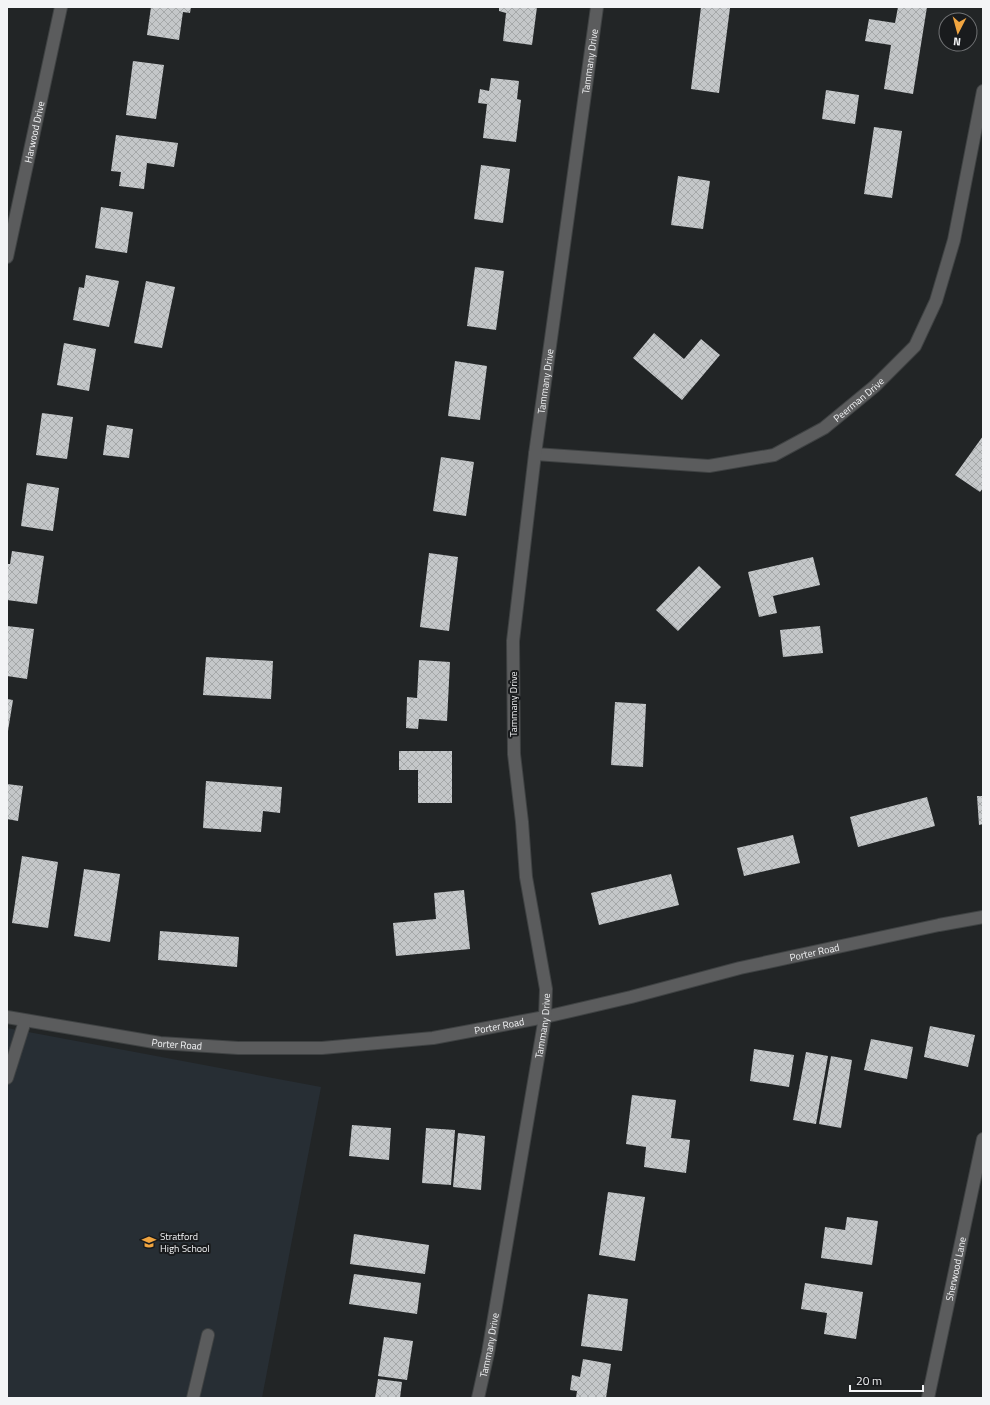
<svg xmlns="http://www.w3.org/2000/svg" width="990" height="1405" viewBox="0 0 990 1405" font-family="'Titillium Web',sans-serif">
	<style>
		.built { fill: #272e34 }
		.building { fill: url(#building-cross-hatch) }
		.lines { fill: none; stroke-linecap: round; stroke-linejoin: round }
		.minor-casing { stroke: #3f4243; stroke-width: 14 }
		.minor { stroke: #5b5c5d; stroke-width: 12 }
		.labels { text-anchor: middle; dominant-baseline: central; stroke-width: 4; stroke-linejoin: round; paint-order: stroke }
		.street-label { font-size: 10px; fill: #f3f4f6; stroke: #191b1d }
		.poi-label { font-size: 10px; fill: #f3f4f6; stroke: #191b1d; text-anchor: start }
	</style>
	<defs>
		<pattern id="building-cross-hatch" width="8" height="8" patternUnits="userSpaceOnUse"><rect width="8" height="8" fill="#c4c7c9"/><path d="M0 0l8 8M0 8l8-8" fill="none" stroke="#a5a8a9"/></pattern>
	</defs>
	<rect width="100%" height="100%" fill="#222526"/>
	<path class="built" d="M7,1028L321,1087L262,1398H7Z"/>
	<path class="building" d="M151,7H191L190,13L183,12L179,40L147,35Z
		M499,7H537L532,45L503,41L506,13L499,11Z
		M701,7L730,8L719,93L691,89Z
		M898,7H927L913,94L884,89L891,45L865,41L869,19L895,23Z
		M133,61L164,65L156,119L126,115Z
		M491,78L519,81L517,99L521,100L516,142L483,138L487,104L478,103L480,89L489,91Z
		M826,90L859,95L855,124L822,119Z
		M874,127L902,131L892,198L864,194Z
		M116,135L178,143L174,167L147,163L144,189L119,186L121,172L111,171Z
		M481,165L510,169L503,223L474,219Z
		M678,176L710,181L703,229L671,225Z
		M101,207L133,212L127,253L95,248Z
		M475,267L504,271L496,330L467,326Z
		M86,275L119,281L109,327L73,320L79,287L84,288Z
		M146,281L175,287L162,348L134,343Z
		M654,333L684,359L701,339L720,355L682,400L633,358Z
		M64,343L96,349L89,391L57,385Z
		M455,361L487,366L480,420L448,416Z
		M42,413L73,417L67,459L36,455Z
		M107,425L133,429L129,458L103,455Z
		M983,436V488L980,492L955,475Z
		M441,457L474,462L466,516L433,511Z
		M27,483L59,488L53,531L21,526Z
		M12,551L44,556L37,604L7,600V564H10Z
		M429,553L458,557L449,631L420,627Z
		M813,557L820,585L773,596L777,613L759,617L748,572Z
		M699,566L721,587L678,631L656,610Z
		M7,626L34,629L27,679L7,676Z
		M820,626L823,653L783,657L780,630Z
		M206,657L273,661L271,699L203,695Z
		M419,660L450,662L447,721L419,719L418,729L406,728L407,697L417,698Z
		M7,699L13,700L8,731H7Z
		M615,702L646,704L643,767L611,765Z
		M399,751H452V803H418V770H399Z
		M206,781L282,787L280,813L263,811L261,832L203,828Z
		M7,784L23,786L18,821L7,819Z
		M977,796H983V824L979,825Z
		M927,797L935,826L858,847L850,817Z
		M793,835L800,863L744,876L737,848Z
		M22,856L58,862L48,928L12,923Z
		M84,869L120,874L110,942L74,936Z
		M671,874L679,905L599,925L591,893Z
		M464,890L470,949L396,956L393,923L436,919L434,893Z
		M160,931L239,937L237,967L158,960Z
		M930,1026L975,1035L968,1067L924,1057Z
		M871,1039L913,1047L907,1079L864,1070Z
		M754,1049L794,1055L789,1087L750,1081Z
		M806,1052L828,1056L816,1124L793,1120Z
		M831,1056L852,1060L841,1128L819,1124Z
		M632,1095L676,1100L671,1138L690,1140L686,1173L644,1167L646,1147L626,1144Z
		M352,1125L391,1128L389,1160L349,1156Z
		M426,1128L455,1130L451,1185L422,1183Z
		M458,1133L485,1136L481,1190L453,1187Z
		M608,1192L645,1197L635,1261L599,1255Z
		M847,1217L878,1221L872,1265L821,1258L825,1227L845,1230Z
		M354,1234L429,1245L425,1274L350,1264Z
		M354,1274L421,1283L417,1314L349,1304Z
		M805,1283L863,1292L856,1339L824,1334L827,1313L801,1309Z
		M588,1294L628,1299L622,1351L581,1346Z
		M384,1337L413,1341L407,1380L378,1376Z
		M583,1359L611,1364L606,1398H576L577,1391L570,1390L572,1375L580,1377Z
		M378,1379L402,1382L400,1398H375Z"/>
	<g class="lines">
		<defs>
			<g id="minor">
				<path id="s1" d="M7,257L61,7"/>
				<path id="s2" d="M535,454L709,466L774,455L824,428L875,386L915,346L936,301L954,240L983,91"/>
				<path id="s3" d="M7,1017L160,1043L238,1048H322L433,1038L545,1017L631,997L740,968L939,925L983,917"/>
				<path d="M7,1078L25,1021"/>
				<path d="M193,1398L208,1335"/>
				<path id="s4" d="M478,1398L488,1353L545,1017L546,989L526,877L522,822L514,754L513,641L535,454L597,7"/>
				<path id="s5" d="M928,1398L983,1139"/>
			</g>
		</defs>
		<use href="#minor" class="minor-casing"/>
		<use href="#minor" class="minor"/>
	</g>
	<defs>
		<symbol id="school-bare" viewBox="-9 -9 18 18"><path d="M0-5L7-2L0 1L-7-2ZM-4 1L0 2.5L4 1V4Q0 6-4 4Z" fill="#f1a540" stroke="#191b1d" stroke-width="2.5" paint-order="stroke"/></symbol>
	</defs>
	<g fill-rule="evenodd">
		<use href="#school-bare" x="139" y="1232" width="20" height="20"/>
	</g>
	<g class="labels">
		<g class="street-label">
			<text stroke="none"><textPath href="#s4" startOffset="1350">Tammany Drive</textPath></text>
			<text stroke="none"><textPath href="#s1" startOffset="128">Harwood Drive</textPath></text>
			<text stroke="none"><textPath href="#s4" startOffset="1027">Tammany Drive</textPath></text>
			<text stroke="none"><textPath href="#s2" startOffset="342">Peerman Drive</textPath></text>
			<text transform="translate(513 704) rotate(-90)">Tammany Drive</text>
			<text stroke="none"><textPath href="#s3" startOffset="820">Porter Road</textPath></text>
			<text stroke="none"><textPath href="#s4" startOffset="378">Tammany Drive</textPath></text>
			<text stroke="none"><textPath href="#s3" startOffset="496">Porter Road</textPath></text>
			<text stroke="none"><textPath href="#s3" startOffset="172">Porter Road</textPath></text>
			<text stroke="none"><textPath href="#s5" startOffset="132">Sherwood Lane</textPath></text>
			<text stroke="none"><textPath href="#s4" startOffset="54">Tammany Drive</textPath></text>
		</g>
		<g class="poi-label">
			<text x="160" y="1236">Stratford<tspan x="160" dy="12">High School</tspan></text>
		</g>
	</g>
	<rect width="990" height="1405" fill="none" stroke="#f3f4f6" stroke-width="16"/>
	<g transform="translate(958 32) rotate(186)"><circle r="19" fill="#191b1d" stroke="#707274"/>
	<path d="M0-3L7 15L0 10L-7 15Z" fill="#f1a540"/>
	<text y="-6" font-size="11" font-weight="bold" text-anchor="middle" fill="#f3f4f6">N</text>
	</g>
	<path d="M850 1385v6h73v-6" fill="none" stroke="#f3f4f6" stroke-width="2"/>
	<text x="856" y="1385" font-size="12" fill="#f3f4f6" stroke="#191b1d" stroke-width="3" paint-order="stroke">20 m</text>
</svg>
